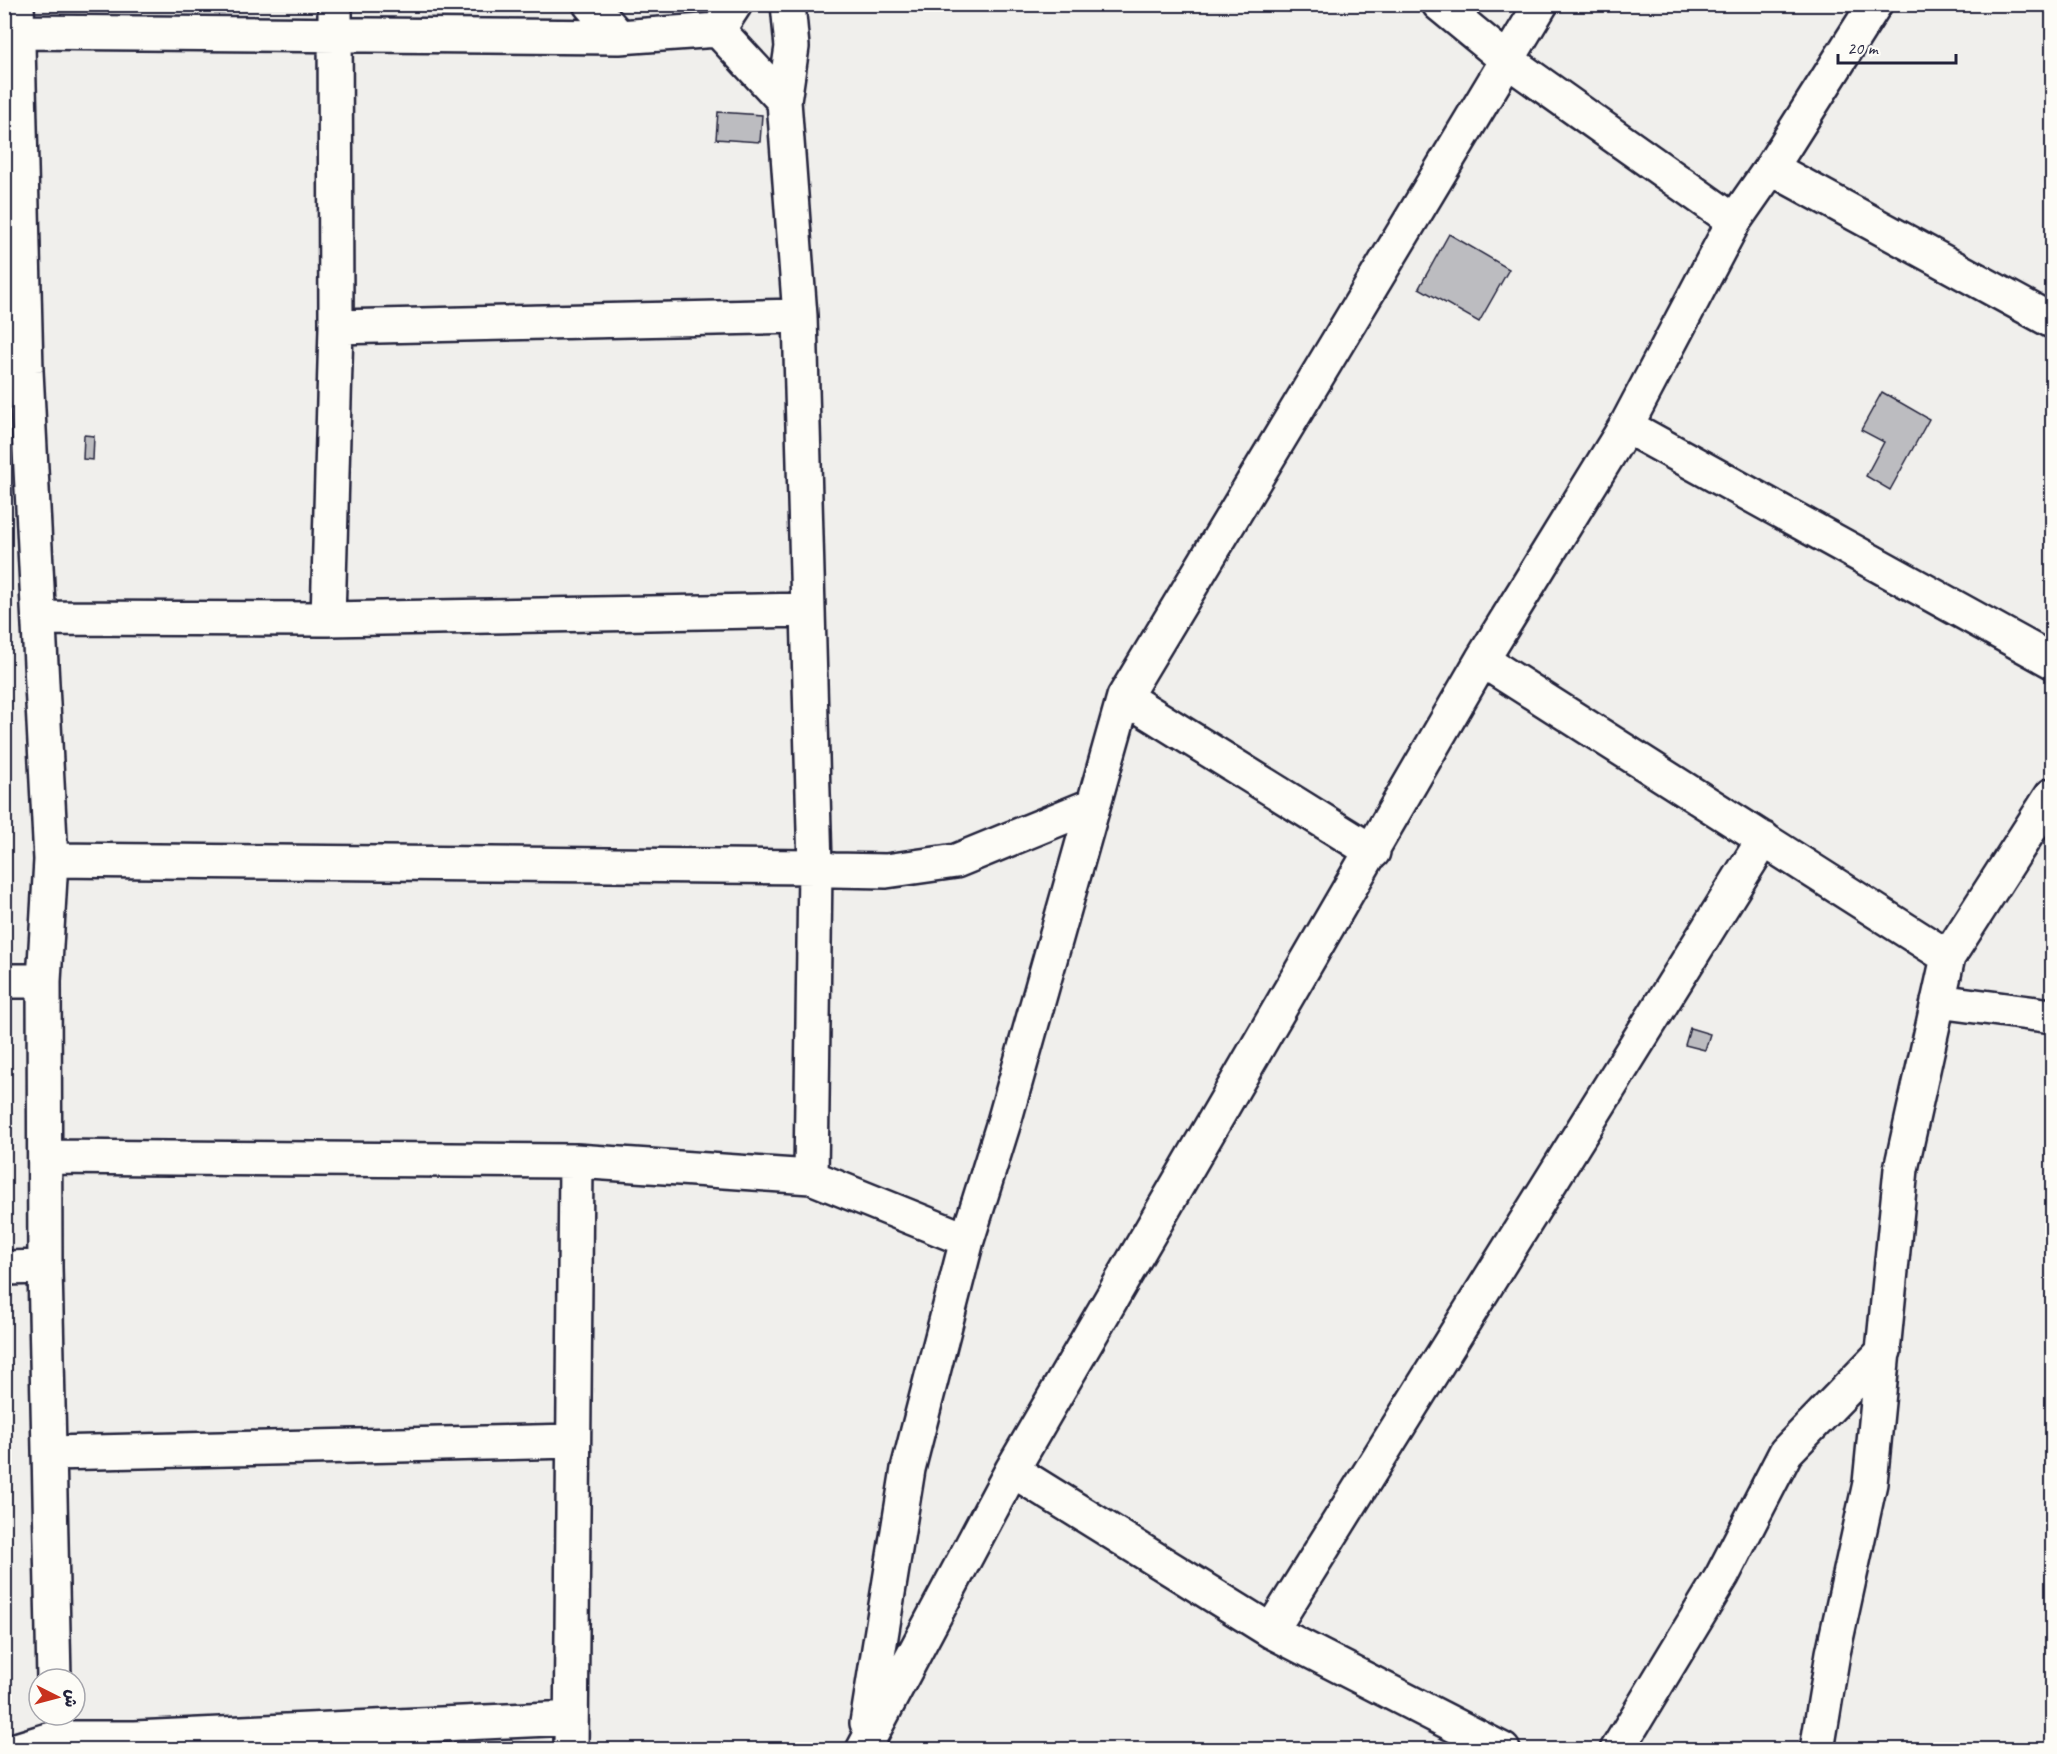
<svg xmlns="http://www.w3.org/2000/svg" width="2057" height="1754" viewBox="0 0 2057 1754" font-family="Caveat,'Playpen Sans Arabic',sans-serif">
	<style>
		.building { fill: #bcbcc0; stroke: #22223b; stroke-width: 1.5 }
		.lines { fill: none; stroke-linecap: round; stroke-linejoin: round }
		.minor-casing { stroke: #22223b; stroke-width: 38 }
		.minor { stroke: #fdfcf7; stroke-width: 33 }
	</style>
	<rect width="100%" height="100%" fill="#f0efec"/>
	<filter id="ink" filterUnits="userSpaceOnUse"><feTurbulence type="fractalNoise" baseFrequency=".0167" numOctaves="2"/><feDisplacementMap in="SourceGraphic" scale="12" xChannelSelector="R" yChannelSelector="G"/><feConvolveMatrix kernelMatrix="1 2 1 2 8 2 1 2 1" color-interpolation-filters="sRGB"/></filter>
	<g filter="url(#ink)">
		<path class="building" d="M718,112L762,115L760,142L716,139Z
			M1449,234L1509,269L1479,322L1419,288Z
			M1882,392L1929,419L1890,490L1866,476L1884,442L1861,430Z
			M84,435L94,436L93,460L83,459Z
			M1690,1028L1710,1034L1705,1050L1685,1045Z"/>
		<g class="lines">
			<defs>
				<path id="minor" d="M17,4L26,371L51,860L44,981L45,1267L54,1679
					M590,4L619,37
					M788,4L792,47L784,101L800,316L815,867L811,1177
					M1439,4L1507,60L1734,221
					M718,30L784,101
					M18,32L619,37L718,30L735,4
					M1771,168L2052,321
					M336,327L800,316
					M1626,426L2052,661
					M39,618L328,619L807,610
					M328,619L336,327L335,4
					M1482,660L1948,957
					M1124,697L1373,852
					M51,860L815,867L833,870L886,871L956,861L1093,805
					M4,981H44
					M1938,1001L2052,1016
					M46,1157L576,1161L811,1177L967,1240
					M4,1268L45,1267
					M51,1453L573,1441
					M1012,1470L1271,1631L1503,1750
					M1271,1631L1764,839
					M867,1723L908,1469L967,1240L1004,1122L1124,697L1541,4
					M16,1750L55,1738H135L571,1718
					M571,1750L576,1161
					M863,1750L1012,1470L1482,660L1626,426L1734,221L1771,168L1875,4
					M1617,1750L1722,1576L1786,1452L1884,1351
					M1817,1750L1833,1653L1870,1483L1901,1169L1948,957L2052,795"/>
			</defs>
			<use href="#minor" class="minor-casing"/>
			<use href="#minor" class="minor"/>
		</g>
	</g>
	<rect width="2057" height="1754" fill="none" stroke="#fdfcf7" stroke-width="24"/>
	<rect x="12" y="12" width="2033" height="1730" fill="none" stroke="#22223b" stroke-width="2" filter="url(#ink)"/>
	<g transform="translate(57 1697) rotate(96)"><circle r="28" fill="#fdfcf7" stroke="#a5a5ac" stroke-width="1.5"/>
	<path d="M0-4.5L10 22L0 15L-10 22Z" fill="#c8321e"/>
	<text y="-9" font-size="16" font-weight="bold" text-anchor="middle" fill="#22223b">ش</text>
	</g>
	<path d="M1838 54v9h118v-9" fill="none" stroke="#22223b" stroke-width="3"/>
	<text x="1847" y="54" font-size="18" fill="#22223b" stroke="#fdfcf7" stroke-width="4.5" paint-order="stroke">20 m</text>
</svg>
